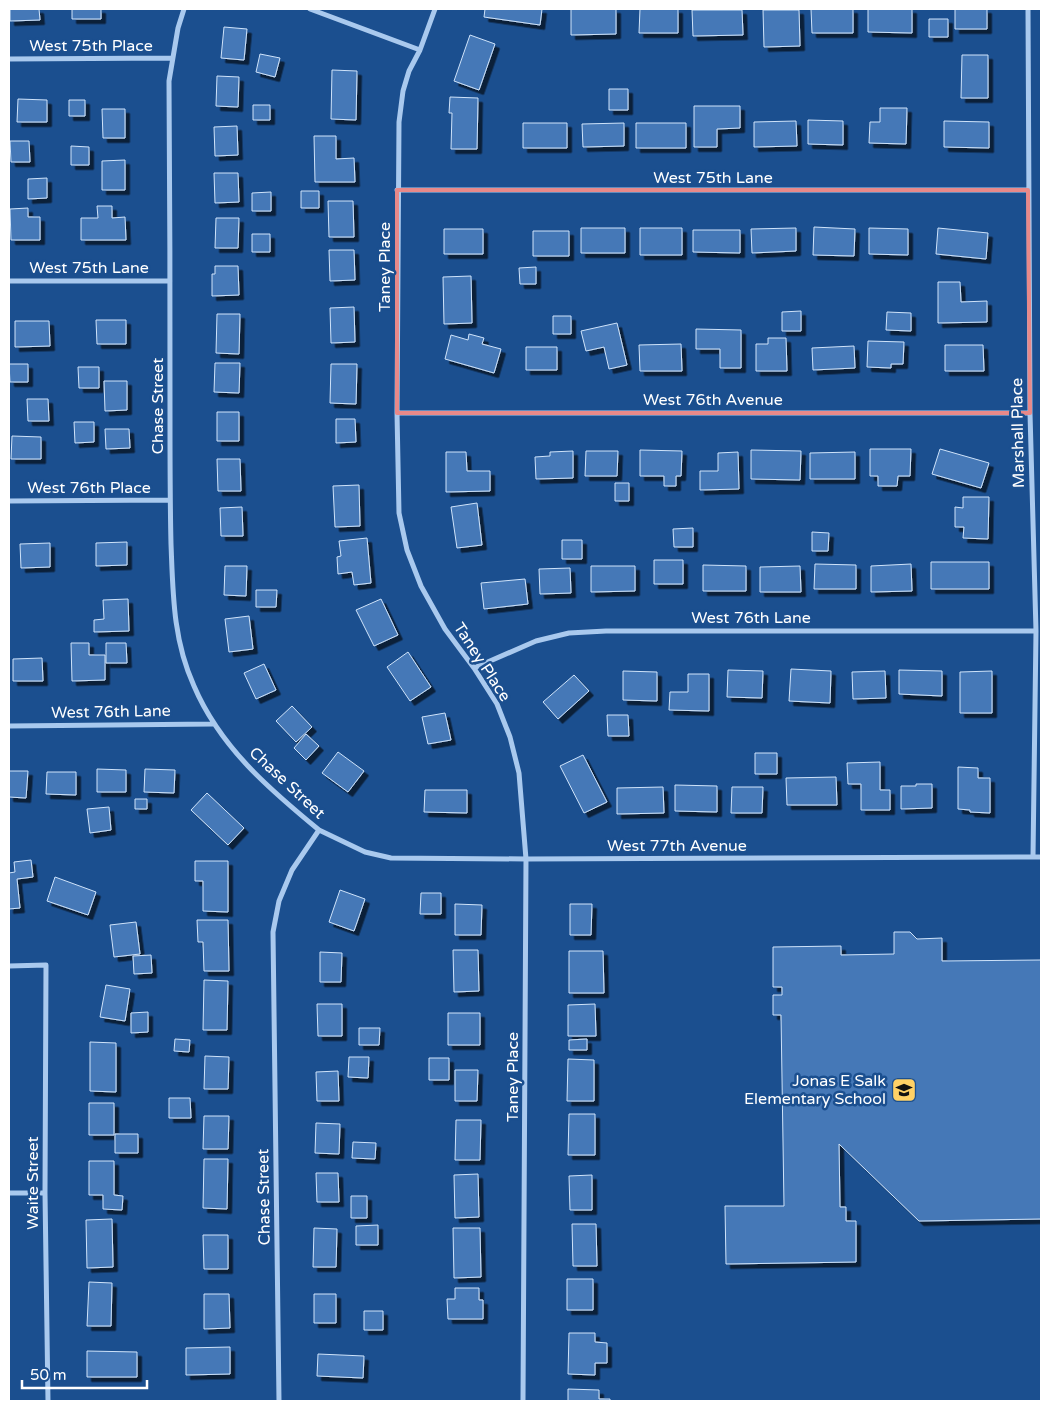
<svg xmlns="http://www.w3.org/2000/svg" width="1050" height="1410" viewBox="0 0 1050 1410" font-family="'Varela Round',sans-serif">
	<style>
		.building { fill: #4478b7; stroke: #cfe3fa; filter: url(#shadow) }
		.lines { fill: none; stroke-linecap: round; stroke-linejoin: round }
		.street { stroke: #a9c9ee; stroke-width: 5 }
		.marked { fill: none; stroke: #e88989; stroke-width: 4; stroke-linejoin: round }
		.labels { text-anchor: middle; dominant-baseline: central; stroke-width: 5; stroke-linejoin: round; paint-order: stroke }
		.street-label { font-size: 16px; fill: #fff; stroke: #1b4f8f }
		.poi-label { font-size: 16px; fill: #fff; stroke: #1b4f8f; text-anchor: end }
	</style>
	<defs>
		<filter id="shadow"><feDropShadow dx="4.5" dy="4.5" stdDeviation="0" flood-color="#0009"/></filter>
	</defs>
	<rect width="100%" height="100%" fill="#1b4f8f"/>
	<path class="building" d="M10,9H39L40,20L10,21Z
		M72,9H101V19H72Z
		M485,9H542L540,25L484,17Z
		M571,9H616V34L571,35Z
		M640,9H678V33H639Z
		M811,9H853V33H812Z
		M868,9H912V33L868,32Z
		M955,9H987V29H955Z
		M692,10H742L743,35L693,36Z
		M763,10H799L800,46L764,47Z
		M929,19H948V37H929Z
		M224,27L247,29L244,60L221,58Z
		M470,35L495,44L479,90L454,81Z
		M260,54L280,58L275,77L256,72Z
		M962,55H988V98H961Z
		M332,70L357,71L356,120L331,119Z
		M217,76L239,77L238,107L216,106Z
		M609,89H628V110H609Z
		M450,97L478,98L477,149H451L452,113H449Z
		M18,99L47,100V122H17Z
		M69,100H85V116H69Z
		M253,105H270V120H253Z
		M694,106H740V128L717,129V147H694Z
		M880,108H907L906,144L869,143L870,122H880Z
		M102,109H125V138H103Z
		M808,120L843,121V145L808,144Z
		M796,121L797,146L754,147V122Z
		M944,121L989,122V148L944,147Z
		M523,123H567V148H523Z
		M624,123V146L583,147L582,124Z
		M636,123H686V148H636Z
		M237,126L238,155L215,156L214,127Z
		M314,136H336V159L354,158L355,182H315Z
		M10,141H29L30,162H11Z
		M71,146L89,147V165H71Z
		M125,160V190H102V161Z
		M214,173H238L239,202L215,203Z
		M47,178V198L28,199V179Z
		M301,191H319V208H301Z
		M271,192V211H252V193Z
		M328,201H353L354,237H329Z
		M97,206H112V218L125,217L126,240H81V218H98Z
		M28,208V217H40V240H11L10,209Z
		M216,218H239L238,248H215Z
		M814,227L855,229L854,256L813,255Z
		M581,228H625V253H581Z
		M640,228H682V255H640Z
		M796,228V251L752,253L751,229Z
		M869,228L908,229V255L869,254Z
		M938,228L988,233L986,259L936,254Z
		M444,229H483V254H444Z
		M693,230H740V253L693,252Z
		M533,231H569V256H533Z
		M252,234H270V252H252Z
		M329,250H354L355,280L330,281Z
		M215,266H238L239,295L212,296V274H215Z
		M536,267V284H520L519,268Z
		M471,276L472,323L444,324L443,277Z
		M938,282H960L961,302L987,301V322L938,323Z
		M354,307L355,342L331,343L330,308Z
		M801,311V331H782V312Z
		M887,312L911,313V331L886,330Z
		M217,314H240L239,354L216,353Z
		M553,316H571V334H553Z
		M96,320H126V344H97Z
		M15,321H49L50,346L15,347Z
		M617,323L627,365L609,369L604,347L586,351L581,331Z
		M696,329L741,330V368H720V349H696Z
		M469,334L484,338L482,344L501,349L494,373L445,359L451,335L468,340Z
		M768,338H786L787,371H756V344H768Z
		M868,341L904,342L903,364H891V368L867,367Z
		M681,344L682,371H640L639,345Z
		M945,345H983L984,371H945Z
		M854,346L855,368L813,370L812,348Z
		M526,347H557V370H526Z
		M215,363H240L239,393L214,392Z
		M9,364H28V382H10Z
		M331,364H357L356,404L330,403Z
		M78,367H99V388H79Z
		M104,381H127V410L105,411Z
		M27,399H48L49,421H28Z
		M217,412H239V441H217Z
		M336,419H355L356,442L336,443Z
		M74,422H94V442L75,443Z
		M105,429H129L130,448L106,449Z
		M12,436L41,437V459H11Z
		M870,449H911L910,476H898L897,486H878V476H870Z
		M940,449L989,463L981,488L932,474Z
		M640,450L682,451L681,476H676V486H664V476H640Z
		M751,450L801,451L800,480L751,479Z
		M573,451V478L536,479L535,457L550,456V452Z
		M586,451H618L617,476H585Z
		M446,452H466L467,471H490V491L446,492Z
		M738,452L739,489L700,490V471H718V453Z
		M855,452V479H810V453Z
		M217,459H240L241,491H218Z
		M615,483H629V501H615Z
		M359,485L360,526L335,527L333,486Z
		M963,497H989L988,539L963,538L964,527H955V507L963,508Z
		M477,503L482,545L457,548L451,507Z
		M242,507L243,536H221L220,508Z
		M693,528V547H674L673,529Z
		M812,532L829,533L828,551H812Z
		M367,538L371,583L354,585L352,572L338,574L337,557L341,556L339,541Z
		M562,540H582V559H562Z
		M127,542V565L96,566V543Z
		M50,543V567L21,568L20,544Z
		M654,560H683V584H654Z
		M931,562H989V589H931Z
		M815,564L856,565V589H814Z
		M911,564L912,591L871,592V566Z
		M703,565L746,566V591H703Z
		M225,566H247L246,596L224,595Z
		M591,566H635V591L591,592Z
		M800,566L801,592H760V567Z
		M570,568L571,593L540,594L539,569Z
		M525,579L528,604L484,609L481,583Z
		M256,590H277L276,607H256Z
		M128,599L129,631L94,632V620L104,619L103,600Z
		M381,599L398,635L374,646L356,610Z
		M249,616L253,649L229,652L225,619Z
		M71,643H89V655H105V680L72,681Z
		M106,643H126L127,663H106Z
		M408,652L431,687L410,701L387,667Z
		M42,658L43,681H13V659Z
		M264,664L276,690L256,699L244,673Z
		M791,669L831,671L830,703L789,701Z
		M728,670L763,671L762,698L727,697Z
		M899,670L942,671V696L899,694Z
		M623,671L657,672V701L623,700Z
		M885,671L886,698L853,699L852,672Z
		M992,671V713H960V672Z
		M688,674H709V711L669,710L670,692H688Z
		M574,675L589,691L558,719L543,702Z
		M292,706L312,727L296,742L276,721Z
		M445,713L451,740L428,744L422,717Z
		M607,715H628L629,736H608Z
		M306,734L319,746L306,760L294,748Z
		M338,752L364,771L348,792L322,773Z
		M755,753H777V774H755Z
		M583,755L607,802L584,813L560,766Z
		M880,762V790H890V810H861V784H848L847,763Z
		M958,767L978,768V778H990V813L970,812V810L958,809Z
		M97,769L126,770V792H97Z
		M145,769L175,770L174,793L144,792Z
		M9,771H28L26,798L9,797Z
		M47,772H76V795L46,794Z
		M836,777L837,805H787L786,778Z
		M916,784H932V808L901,809V786H916Z
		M675,785L717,786V812L675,811Z
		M663,787L664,813L617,814V788Z
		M732,787H763L762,813H731Z
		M425,790H467V813L424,812Z
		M207,793L244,828L228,845L191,810Z
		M135,799H147V809H135Z
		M109,807L111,830L90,833L87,809Z
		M31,860L33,877L17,879L20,908L9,909V873L15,872L14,862Z
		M195,861H228V912L203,911V881H195Z
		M55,877L96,892L88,915L47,901Z
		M340,890L365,899L354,931L329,922Z
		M421,893H441V914H420Z
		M455,904L482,905L481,935H455Z
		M570,904H592L591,935H570Z
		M197,920H228L229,971H204L203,942H198Z
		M136,922L140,954L114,957L110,925Z
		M894,932H910L917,939L942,938V961L1041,960V1219L919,1221L839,1144L840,1207H846V1221H856V1262L726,1264L725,1206H784L781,1015H773V995H782V987H773V947L841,946V955L894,954Z
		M453,950H478L479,991L454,992Z
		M569,951H603L604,993H569Z
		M320,952L342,953L341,982H320Z
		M151,955L152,973L134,974L133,956Z
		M204,980L228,981L227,1030H203Z
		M106,985L130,989L125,1021L100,1017Z
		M317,1004H342V1036H318Z
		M595,1004L596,1036H568V1005Z
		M148,1012V1032L131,1033V1013Z
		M448,1013H480V1045H448Z
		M359,1028H380L379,1045H359Z
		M175,1039L190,1040L189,1052L174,1051Z
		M587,1039V1050H569V1040Z
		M90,1042L116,1043V1092L90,1091Z
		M205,1056L229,1057L228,1089H204Z
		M349,1057H369L368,1078L348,1077Z
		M429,1058H449V1080H429Z
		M568,1059L594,1060V1101H567Z
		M455,1070H478L477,1101H455Z
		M338,1071L339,1101H317L316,1072Z
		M169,1098H190L191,1118H169Z
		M89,1103H114V1135H89Z
		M569,1114H595V1155H568Z
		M204,1116H229L228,1149H203Z
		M456,1120H481L480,1160H455Z
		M316,1123L340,1124L339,1154L315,1153Z
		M115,1134H138V1153H115Z
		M353,1142L376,1143L375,1159L352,1158Z
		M204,1159H228L227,1209L203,1208Z
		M89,1161H114V1195L123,1196L122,1210L103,1209V1195H89Z
		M316,1173H338L339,1202H317Z
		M478,1174L479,1217L455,1218L454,1175Z
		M592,1175V1210H570L569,1176Z
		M351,1196H367V1218H351Z
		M112,1219L113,1267L87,1268L86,1220Z
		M572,1224H596L597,1266H573Z
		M378,1225V1245H356V1226Z
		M314,1228L337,1229L336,1267H313Z
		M453,1228H480L481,1277L454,1278Z
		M203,1235H228V1269H204Z
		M567,1279H593V1310H567Z
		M89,1282L112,1283L111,1326H87Z
		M455,1288H479V1300H483V1319H448L447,1299H455Z
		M204,1294H229L230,1328L204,1329Z
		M314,1294H336V1323H314Z
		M364,1311H383V1330H364Z
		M569,1333H595V1342L607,1343V1363H595V1375L568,1374Z
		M230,1347V1374L186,1375V1348Z
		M87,1351L137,1352V1377H87Z
		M318,1354L364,1356L363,1378L317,1376Z
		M568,1389L599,1390V1399H610V1401H568Z"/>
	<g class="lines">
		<path class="street" d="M184,9L178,28L169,81C170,194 170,306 170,419C170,461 170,502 171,544C173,594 173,640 194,686C220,747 269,789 319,830L292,870L279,901L273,932L279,1401
			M310,9L420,50
			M435,9L420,50L409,71L403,91L399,122L397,413L399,513L407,550L421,586L445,629L474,668L497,704L510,737L519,773L526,859L523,1401
			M1028,9L1030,413L1036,631L1033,857
			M9,59L172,58
			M397,190H1028
			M9,281H170
			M397,413H1030
			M9,501L170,500
			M474,668L536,641L569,633L606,631H1036
			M9,726L213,724
			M319,830L365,852L391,858L526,859L1041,857
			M9,966L46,965L45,1193L48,1401
			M9,1193H45"/>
	</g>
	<path class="marked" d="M397,190H1028L1030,413H397Z"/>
	<defs>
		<symbol id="school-square" viewBox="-11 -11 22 22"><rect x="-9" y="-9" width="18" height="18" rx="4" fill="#ffd166" stroke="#1b4f8f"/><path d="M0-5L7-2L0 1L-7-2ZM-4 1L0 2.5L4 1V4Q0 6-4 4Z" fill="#111"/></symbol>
	</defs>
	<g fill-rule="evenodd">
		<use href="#school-square" x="890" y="1076" width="28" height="28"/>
	</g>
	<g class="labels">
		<g class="street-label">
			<text x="91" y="46">West 75th Place</text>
			<text x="713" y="178">West 75th Lane</text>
			<text transform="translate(385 267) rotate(-90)">Taney Place</text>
			<text x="89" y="268">West 75th Lane</text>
			<text x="713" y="400">West 76th Avenue</text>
			<text transform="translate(158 406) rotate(-90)">Chase Street</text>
			<text transform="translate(1018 433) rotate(-91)">Marshall Place</text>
			<text x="89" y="488">West 76th Place</text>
			<text x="751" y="618">West 76th Lane</text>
			<text transform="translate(482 662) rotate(57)">Taney Place</text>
			<text transform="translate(111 712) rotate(-1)">West 76th Lane</text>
			<text transform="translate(287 783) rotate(43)">Chase Street</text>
			<text x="677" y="846">West 77th Avenue</text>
			<text transform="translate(513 1077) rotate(-90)">Taney Place</text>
			<text transform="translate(33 1183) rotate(-90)">Waite Street</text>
			<text transform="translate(264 1197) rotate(-91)">Chase Street</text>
		</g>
		<g class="poi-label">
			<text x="886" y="1081">Jonas E Salk<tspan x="886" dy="18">Elementary School</tspan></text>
		</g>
	</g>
	<rect width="1050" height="1410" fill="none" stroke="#ffffff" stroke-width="20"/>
	<path d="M22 1380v8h125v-8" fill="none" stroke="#ffffff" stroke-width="2.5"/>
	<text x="30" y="1380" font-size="15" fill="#ffffff" stroke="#1b4f8f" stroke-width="4" paint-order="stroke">50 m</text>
</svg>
